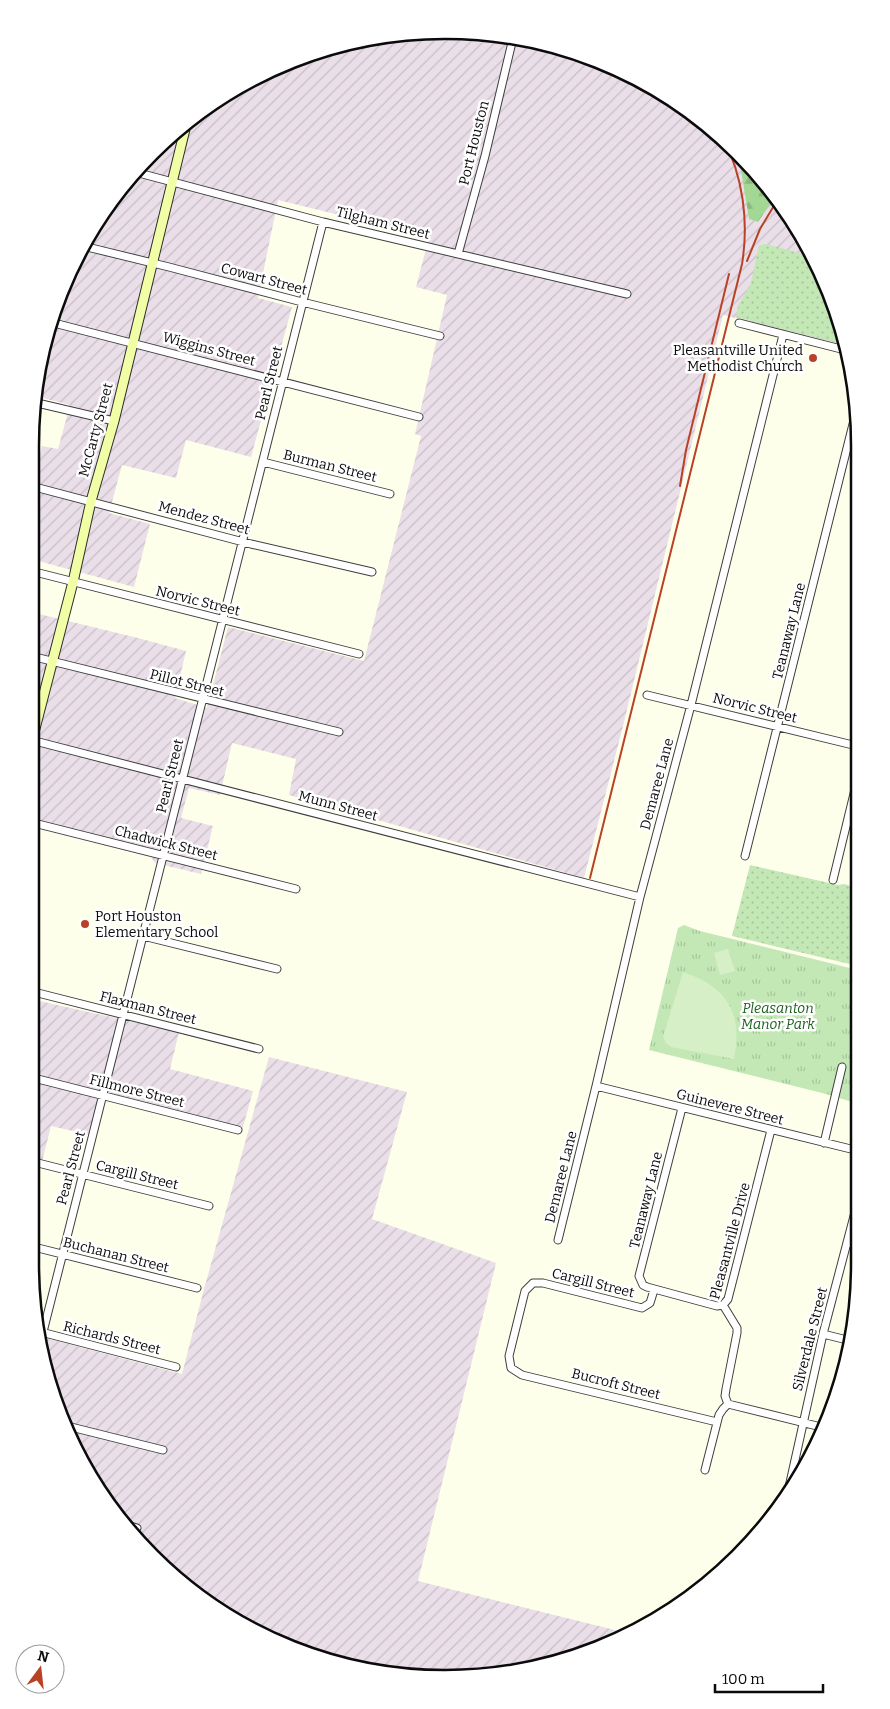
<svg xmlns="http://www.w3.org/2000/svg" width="890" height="1709" viewBox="0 0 890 1709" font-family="Bitter,serif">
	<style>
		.industrial { fill: url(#industrial-furrows) }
		.grass { fill: url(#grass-dots) }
		.forest { fill: url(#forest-firs) }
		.park { fill: url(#park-tufts) }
		.pitch { fill: #d7efc6 }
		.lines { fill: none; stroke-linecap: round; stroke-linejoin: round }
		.street-casing { stroke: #3e3e3e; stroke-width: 9 }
		.secondary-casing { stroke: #2d2d2d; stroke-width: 11 }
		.street { stroke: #fff; stroke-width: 7 }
		.secondary { stroke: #f2fea5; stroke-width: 9 }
		.rail { stroke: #b84226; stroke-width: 2 }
		.poi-dot { fill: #b84226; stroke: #fff; stroke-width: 2 }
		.labels { text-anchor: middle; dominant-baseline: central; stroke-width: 5; stroke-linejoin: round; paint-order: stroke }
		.street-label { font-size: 14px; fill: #0b0b0b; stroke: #fff }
		.poi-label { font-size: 14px; fill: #0b0b0b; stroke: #fff; text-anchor: end }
		.park-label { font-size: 14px; font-style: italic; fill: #1d611f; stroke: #fff }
		.rim { fill: none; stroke: #0b0b0b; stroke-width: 2.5 }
	</style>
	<defs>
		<pattern id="industrial-furrows" width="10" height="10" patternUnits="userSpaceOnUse" patternTransform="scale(1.25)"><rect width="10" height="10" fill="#eadfe9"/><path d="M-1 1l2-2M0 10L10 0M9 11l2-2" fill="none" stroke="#c7bec6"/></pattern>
		<pattern id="grass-dots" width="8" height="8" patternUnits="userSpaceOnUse" patternTransform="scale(1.25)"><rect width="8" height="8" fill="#c3e8b5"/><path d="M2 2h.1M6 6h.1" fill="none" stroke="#a6c69a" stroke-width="1.8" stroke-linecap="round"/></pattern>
		<pattern id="forest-firs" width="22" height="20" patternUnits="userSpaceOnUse" patternTransform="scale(1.25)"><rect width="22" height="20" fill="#a2d894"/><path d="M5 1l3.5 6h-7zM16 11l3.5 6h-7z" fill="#8ab87e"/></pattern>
		<pattern id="park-tufts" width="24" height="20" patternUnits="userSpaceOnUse" patternTransform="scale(1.25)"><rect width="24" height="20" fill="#c3e8b5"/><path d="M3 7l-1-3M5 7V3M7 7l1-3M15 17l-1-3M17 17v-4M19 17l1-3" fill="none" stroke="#a6c69a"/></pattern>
	</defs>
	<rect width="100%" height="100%" fill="#feffea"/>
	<path class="industrial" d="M472,31L553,44L629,73L718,133L774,193L828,286L844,345L723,315L623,726L584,878L289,795L296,759L232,743L220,795L189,788L181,818L213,826L201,874L155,863L151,857L30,827L31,612L138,638L186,651L175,698L207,708L228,627L364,661L421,436L415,434L447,295L416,287L429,237L278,200L258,298L292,307L251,457L186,440L176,478L122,465L109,513L150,524L134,587L31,559V487L42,446L58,449L70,405L35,396L44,337L73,261L116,192L172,133L238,85L312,52L391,34Z
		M30,999L179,1032L170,1069L253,1091L241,1134L99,1097L90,1135L51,1126L42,1162L30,1159Z
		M269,1057L407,1092L372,1219L496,1263L418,1581L631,1634L628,1636L553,1665L472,1678L338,1665L215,1609L116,1517L52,1398L42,1337L182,1374L204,1289Z"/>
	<path class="grass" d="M766,244L811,256L828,286L841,332L838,343L736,317L738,306L751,283L759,245Z
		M750,865L838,885L844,884L858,888V966L732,936Z"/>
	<path class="forest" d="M734,150L776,195L758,222L749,219L741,170Z"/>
	<path class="park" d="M684,925L700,931L858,970L859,1104L826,1094L649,1050L678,928Z"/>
	<path class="pitch" d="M728,949L735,971L720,975L714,953Z
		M683,972C727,987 743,1012 734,1059L671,1047L666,1043L663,1037Z"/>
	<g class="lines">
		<defs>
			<path id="street" d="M135,172L323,222L627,294
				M83,246L169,267L302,302L440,336
				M458,254L485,156L513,38
				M50,322L419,417
				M739,323L845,350
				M33,402L114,421
				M263,462L390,494
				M31,486L251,544L372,572
				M31,571L359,654
				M31,656L339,732
				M647,695L857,746
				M31,740L640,897
				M30,822L296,889
				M745,856L856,412
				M833,880L858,777
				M143,936L277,969
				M30,991L259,1049
				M30,1077L238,1130
				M596,1086L859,1151
				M682,1108L639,1276L643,1285L647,1287L717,1306L723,1305
				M824,1143L842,1067
				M30,1161L209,1206
				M558,1240L596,1086L640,897L691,705L783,335
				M847,1242L859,1245
				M30,1246L197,1288
				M654,1290L650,1303L642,1308L543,1283H533L525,1291L509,1356L511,1368L522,1375L717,1422
				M723,1305L728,1299L771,1130
				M723,1305L737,1328V1333L726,1389L725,1396L728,1404
				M41,1332L176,1367
				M823,1334L851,1341
				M42,1336L323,222
				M728,1404L825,1428
				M67,1426L163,1450
				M705,1470L719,1415L723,1409L728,1404
				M789,1487L823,1334L859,1197
				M124,1524L137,1528"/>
			<path id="secondary" d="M31,744L73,582L91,501L114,421L187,121"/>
		</defs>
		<use href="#street" class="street-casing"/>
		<use href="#secondary" class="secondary-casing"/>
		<use href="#street" class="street"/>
		<use href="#secondary" class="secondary"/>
		<path class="rail" d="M747,261L760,229L778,199
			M680,486L686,450L729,274
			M590,878L742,264C749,222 743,176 723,138"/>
	</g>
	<g class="poi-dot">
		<circle cx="813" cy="358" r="5"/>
		<circle cx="85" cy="924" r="5"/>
	</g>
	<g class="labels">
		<g class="street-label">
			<text transform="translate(474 143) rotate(-76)">Port Houston</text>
			<text transform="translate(383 223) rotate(14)">Tilgham Street</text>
			<text transform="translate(264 279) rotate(15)">Cowart Street</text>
			<text transform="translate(209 349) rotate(15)">Wiggins Street</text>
			<text transform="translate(269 383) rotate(-76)">Pearl Street</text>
			<text transform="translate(96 430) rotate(-75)">McCarty Street</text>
			<text transform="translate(330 466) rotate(14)">Burman Street</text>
			<text transform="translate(204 518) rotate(15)">Mendez Street</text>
			<text transform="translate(198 601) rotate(14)">Norvic Street</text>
			<text transform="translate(789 631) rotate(-76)">Teanaway Lane</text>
			<text transform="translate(187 683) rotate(14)">Pillot Street</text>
			<text transform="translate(755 708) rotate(14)">Norvic Street</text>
			<text transform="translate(170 776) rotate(-76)">Pearl Street</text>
			<text transform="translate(657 784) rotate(-75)">Demaree Lane</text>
			<text transform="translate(338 806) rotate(15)">Munn Street</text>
			<text transform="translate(166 843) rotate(14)">Chadwick Street</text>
			<text transform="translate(148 1008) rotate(14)">Flaxman Street</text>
			<text transform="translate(137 1091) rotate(14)">Fillmore Street</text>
			<text transform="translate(730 1107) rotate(14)">Guinevere Street</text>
			<text transform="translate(71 1168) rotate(-75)">Pearl Street</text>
			<text transform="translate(137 1175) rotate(14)">Cargill Street</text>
			<text transform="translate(561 1177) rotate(-76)">Demaree Lane</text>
			<text transform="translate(646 1200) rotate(-76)">Teanaway Lane</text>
			<text transform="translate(730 1241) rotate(-75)">Pleasantville Drive</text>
			<text transform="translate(116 1255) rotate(14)">Buchanan Street</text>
			<text transform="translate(593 1283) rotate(14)">Cargill Street</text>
			<text transform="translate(112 1338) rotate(14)">Richards Street</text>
			<text transform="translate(810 1339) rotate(-76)">Silverdale Street</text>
			<text transform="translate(616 1384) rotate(14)">Bucroft Street</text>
		</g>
		<g class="poi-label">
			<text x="803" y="350">Pleasantville United<tspan x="803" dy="16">Methodist Church</tspan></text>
			<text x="95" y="916" text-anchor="start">Port Houston<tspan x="95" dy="16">Elementary School</tspan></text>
		</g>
		<g class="park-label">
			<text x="778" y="1008">Pleasanton<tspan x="778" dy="16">Manor Park</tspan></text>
		</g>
	</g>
	<path d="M0 0H890V1709H0ZM445 39H445A406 406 0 0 1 851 445V1264A406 406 0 0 1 445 1670H445A406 406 0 0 1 39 1264V445A406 406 0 0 1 445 39Z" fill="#fff" fill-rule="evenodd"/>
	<path class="rim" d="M445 39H445A406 406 0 0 1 851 445V1264A406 406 0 0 1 445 1670H445A406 406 0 0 1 39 1264V445A406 406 0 0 1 445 39Z"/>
	<g transform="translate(40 1669) rotate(15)"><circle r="24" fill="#ffffff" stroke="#9d9d9d"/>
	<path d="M0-4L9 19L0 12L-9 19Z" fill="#b84226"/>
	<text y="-8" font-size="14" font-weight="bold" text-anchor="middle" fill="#0b0b0b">N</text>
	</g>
	<path d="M715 1684v8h108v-8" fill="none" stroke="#0b0b0b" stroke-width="2.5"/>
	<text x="722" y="1684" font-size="15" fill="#0b0b0b" stroke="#ffffff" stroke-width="4" paint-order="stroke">100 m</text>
</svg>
